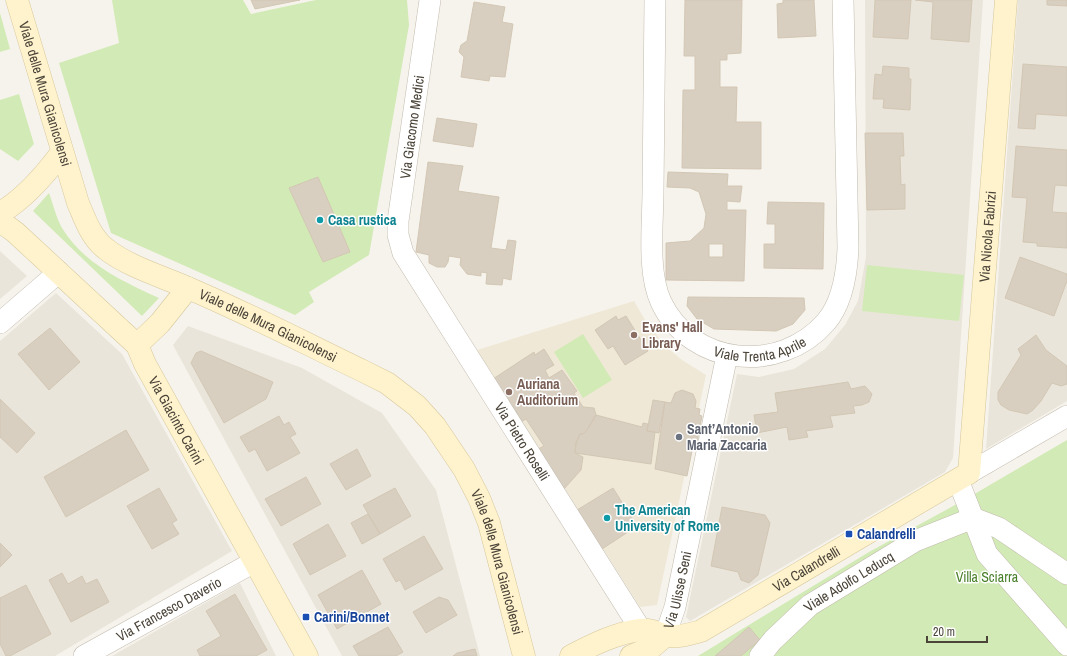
<svg xmlns="http://www.w3.org/2000/svg" width="1067" height="656" viewBox="0 0 1067 656" font-family="'Archivo Narrow',sans-serif">
	<style>
		.residential { fill: #eae5da }
		.education { fill: #efe8d6 }
		.green { fill: #d2eab5 }
		.building { fill: #d8cfc1; stroke: #d3c7b4; fill-rule: evenodd }
		.lines { fill: none; stroke-linecap: round; stroke-linejoin: round }
		.street-casing { stroke: #c2bbae; stroke-width: 22 }
		.secondary-casing { stroke: #d6c79b; stroke-width: 23 }
		.street { stroke: #fff; stroke-width: 21 }
		.secondary { stroke: #fff3cd; stroke-width: 22 }
		.culture-dot { fill: #0f9aa8; stroke: #fff; stroke-width: 1.5 }
		.education-dot { fill: #8d6e63; stroke: #fff; stroke-width: 1.5 }
		.worship-dot { fill: #6b7280; stroke: #fff; stroke-width: 1.5 }
		.transit-dot { fill: #1a4fb4; stroke: #fff; stroke-width: 1.5 }
		.labels { text-anchor: middle; dominant-baseline: central; stroke-width: 3; stroke-linejoin: round; paint-order: stroke }
		.street-label { font-size: 14px; fill: #4b4439; stroke: #fff }
		.culture-label { font-size: 14px; font-weight: bold; fill: #0d838f; stroke: #fff; text-anchor: start }
		.education-label { font-size: 14px; font-weight: bold; fill: #785e54; stroke: #fff; text-anchor: start }
		.worship-label { font-size: 14px; font-weight: bold; fill: #5b616d; stroke: #fff; text-anchor: start }
		.transit-label { font-size: 14px; font-weight: bold; fill: #164399; stroke: #fff; text-anchor: start }
		.park-label { font-size: 14px; fill: #4a7f2a; stroke: #fff }
	</style>
	<rect width="100%" height="100%" fill="#f6f3ec"/>
	<path class="residential" d="M865,0H983L953,458L945,472L690,621L686,617L737,374L759,377L794,369L825,349L845,325L858,301L866,257Z
		M1018,0H1067V401L986,449Z
		M0,251L27,276L0,299Z
		M56,293L122,354L232,551L55,656H0V341Z
		M188,326L302,368L382,413L436,490L480,656H342L173,345Z
		M240,583L276,656H112Z"/>
	<path class="education" d="M634,301L645,320L665,346L682,360L706,375L657,605L640,607L477,350Z"/>
	<path class="green" d="M112,0H243L251,14L316,0H407L409,25L369,255L309,292L314,302L295,315L111,233L59,63L119,43Z
		M0,13L10,49L0,52Z
		M19,94L34,144L18,161L0,149V100Z
		M49,193C53,204 56,217 62,228C84,264 122,281 159,298L142,316L33,211Z
		M867,265L964,275L959,321L862,311Z
		M583,334L612,380L583,398L554,352Z
		M1067,440V656H698L869,552L966,499Z"/>
	<path class="building" d="M251,0H300L255,9Z
		M685,0H742L741,53L727,54V60H720V87H737L736,122H761V169L682,168L683,90H695V56H684Z
		M783,0H814L816,36L778,38L777,4L783,3Z
		M875,0H911L908,39L873,37Z
		M915,0H972L969,42L931,39L933,2Z
		M1047,0H1067V6L1047,5Z
		M474,2L505,7L502,22L513,24L505,77L490,76L489,81L461,77L464,57L459,52L461,45L467,41Z
		M1023,64L1067,67V116L1036,114L1035,129L1018,128Z
		M883,66L909,68V79H911L910,110L883,108L884,99H873L875,74L882,75Z
		M437,118L477,124L473,147L433,141Z
		M865,133H903L904,156H900L901,185L905,184V209L867,210Z
		M1016,146L1067,150V186L1055,185L1052,212L1067,213V248L1037,246V243L1023,242L1027,198L1012,197Z
		M428,162L463,166L458,191L499,197L491,248L506,250L508,240L516,241L511,280L503,278L502,285L486,284L487,273L481,272V276L467,274L460,265L461,258L449,256L448,262L445,267H437L429,263V255L416,252Z
		M668,172L728,174L727,186H742L740,202L727,201V210H746L744,281L666,280V243L690,241L704,228L706,214L699,192L690,188L667,187ZM709,244H723V257H709Z
		M318,177L350,252L323,262L289,188Z
		M768,202L824,203L823,269L764,268V244H775V224H767Z
		M1020,257L1067,274V281L1054,316L1005,298Z
		M688,297L804,298L805,310L793,324L776,331L714,329L697,319L687,306Z
		M616,316L618,320L626,316L648,351L625,365L613,346L608,349L595,330Z
		M50,328L80,362L49,390L18,354Z
		M1036,335L1046,350L1067,366V384L1061,386L1052,383L1041,401L1033,410L1027,414L1009,410L1001,405L998,400V392L1021,355L1018,349Z
		M544,349L554,365L545,370L549,378L562,370L577,391L574,393L583,407L594,408L596,415L587,430L583,434H580L576,443L575,453L583,457L581,470L563,490L538,449L544,446L526,419L521,422L516,411L512,413L493,379L534,352L535,355Z
		M201,351L273,382L266,399L224,423L191,363L196,353Z
		M848,382L851,389L865,386L872,394L869,402L862,405L853,406L855,413L830,416L833,427L806,431L808,437L789,440L787,427L757,433L754,415L778,412L775,393Z
		M682,390L693,394L696,401L695,408L700,409L699,415L702,416L697,442L694,441L687,476L655,469L665,402L671,403L675,393Z
		M0,399L35,433L17,453L0,437Z
		M653,400L665,402L659,433L647,431Z
		M596,415L642,427L643,423L648,424L647,431L655,432L651,464L575,453L576,443L580,434H583L587,430Z
		M279,416L284,425L289,422L296,434L290,437L300,453L267,471L255,449L249,452L240,437Z
		M126,430L149,470L66,517L44,477Z
		M357,449L371,476L346,490L330,464Z
		M306,477L321,504L281,526L265,499Z
		M159,488L177,520L172,523L179,534L152,549L127,506Z
		M395,488L411,516L380,534L363,505Z
		M613,488L637,526L602,549L577,510Z
		M722,507L765,515L770,523L758,575L749,583L741,580L738,572L711,566Z
		M368,514L380,534L362,544L351,523Z
		M328,524L346,556L310,575L293,544Z
		M424,536L443,569L405,590L400,580L396,582L383,559Z
		M0,543L12,555L0,567Z
		M362,570L381,604L337,629L318,595Z
		M62,573L68,584L82,576L86,584L97,579L109,602L71,622L49,580Z
		M26,585L51,634L10,656H6L0,644V598Z
		M235,594L267,650L256,656H200L197,650L221,636L206,611Z
		M439,597L448,600L457,615L426,633L413,612Z
		M388,627L403,652L396,656H359L353,646Z
		M749,627L760,640L741,656H715Z
		M475,649L477,656H453L457,653Z"/>
	<g class="lines">
		<defs>
			<g id="street">
				<path id="s1" d="M430,0L398,221V235L403,253L641,630"/>
				<path id="s2" d="M655,0C654,64 654,127 653,191C653,224 647,272 661,302C691,366 780,375 826,322C843,302 847,273 848,248L843,0"/>
				<path d="M0,323L59,272"/>
				<path d="M969,473L1067,416"/>
				<path d="M958,480L987,554L1067,645"/>
				<path id="s3" d="M665,636L675,607L727,355"/>
				<path id="s4" d="M84,656L254,562"/>
				<path id="s5" d="M760,656L773,640L810,605L915,541L973,518L999,528L1067,574"/>
			</g>
			<g id="secondary">
				<path id="s6" d="M17,0L78,203C85,219 91,238 106,249C129,267 161,276 188,288C247,313 305,343 363,371L387,383L417,406L435,426L464,469L479,498L489,523L524,656"/>
				<path d="M0,213C24,199 45,175 62,152"/>
				<path id="s7" d="M0,221L15,232L137,345L145,364L307,656"/>
				<path d="M137,345L160,323L188,288"/>
				<path id="s8" d="M571,656C592,645 616,633 640,630C650,629 656,632 664,635C675,639 690,634 701,631L969,473L1006,0"/>
				<path d="M631,656L652,647L665,636"/>
			</g>
		</defs>
		<use href="#street" class="street-casing"/>
		<use href="#secondary" class="secondary-casing"/>
		<use href="#street" class="street"/>
		<use href="#secondary" class="secondary"/>
	</g>
	<g class="culture-dot">
		<circle cx="320" cy="220" r="4"/>
		<circle cx="607" cy="518" r="4"/>
	</g>
	<g class="education-dot">
		<circle cx="634" cy="335" r="4"/>
		<circle cx="509" cy="392" r="4"/>
	</g>
	<circle class="worship-dot" cx="679" cy="437" r="4"/>
	<g class="transit-dot">
		<rect x="845" y="530" width="8" height="8" rx="2"/>
		<rect x="302" y="613" width="8" height="8" rx="2"/>
	</g>
	<g class="labels">
		<g class="street-label">
			<text stroke="none"><textPath href="#s6" startOffset="98">Viale delle Mura Gianicolensi</textPath></text>
			<text transform="translate(412 127) rotate(-82)">Via Giacomo Medici</text>
			<text stroke="none"><textPath href="#s8" startOffset="685">Via Nicola Fabrizi</textPath></text>
			<text stroke="none"><textPath href="#s6" startOffset="446">Viale delle Mura Gianicolensi</textPath></text>
			<text stroke="none"><textPath href="#s2" startOffset="424">Viale Trenta Aprile</textPath></text>
			<text stroke="none"><textPath href="#s7" startOffset="270">Via Giacinto Carini</textPath></text>
			<text stroke="none"><textPath href="#s1" startOffset="479">Via Pietro Roselli</textPath></text>
			<text stroke="none"><textPath href="#s6" startOffset="794">Viale delle Mura Gianicolensi</textPath></text>
			<text stroke="none"><textPath href="#s8" startOffset="259">Via Calandrelli</textPath></text>
			<text stroke="none"><textPath href="#s5" startOffset="117">Viale Adolfo Leducq</textPath></text>
			<text stroke="none"><textPath href="#s3" startOffset="48">Via Ulisse Seni</textPath></text>
			<text stroke="none"><textPath href="#s4" startOffset="97">Via Francesco Daverio</textPath></text>
		</g>
		<g class="culture-label">
			<text x="328" y="220">Casa rustica</text>
			<text x="615" y="510">The American<tspan x="615" dy="16">University of Rome</tspan></text>
		</g>
		<g class="education-label">
			<text x="642" y="327">Evans' Hall<tspan x="642" dy="16">Library</tspan></text>
			<text x="517" y="384">Auriana<tspan x="517" dy="16">Auditorium</tspan></text>
		</g>
		<g class="worship-label">
			<text x="687" y="429">Sant’Antonio<tspan x="687" dy="16">Maria Zaccaria</tspan></text>
		</g>
		<g class="transit-label">
			<text x="857" y="534">Calandrelli</text>
			<text x="314" y="617">Carini/Bonnet</text>
		</g>
		<g class="park-label">
			<text x="987" y="577">Villa Sciarra</text>
		</g>
	</g>
	<path d="M927 636v6h60v-6" fill="none" stroke="#4b4439" stroke-width="2"/>
	<text x="933" y="636" font-size="12" fill="#4b4439" stroke="#ffffff" stroke-width="3" paint-order="stroke">20 m</text>
</svg>
